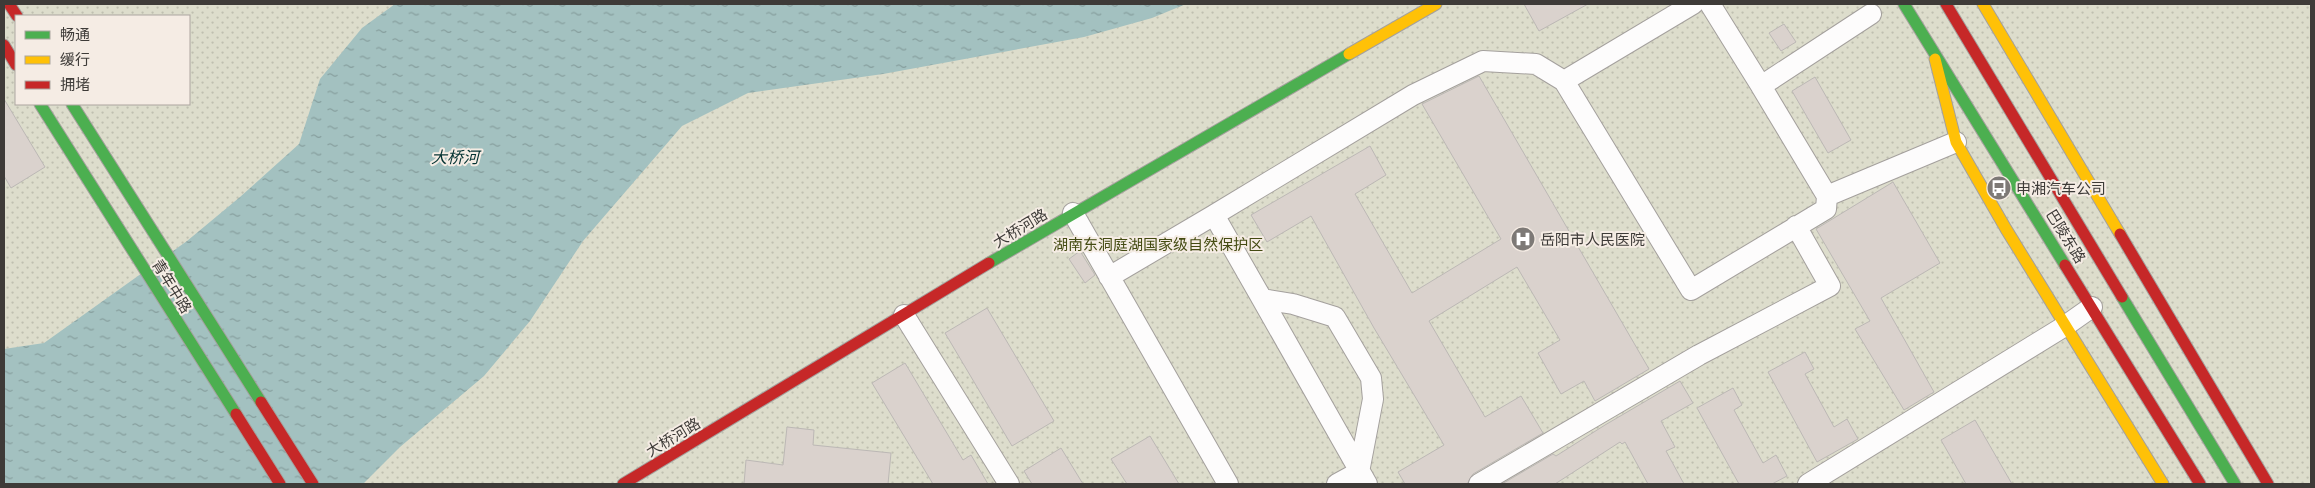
<svg xmlns="http://www.w3.org/2000/svg" width="2315" height="488" viewBox="0 0 2315 488" font-family="'Space Grotesk','Noto Sans SC',sans-serif">
	<style>
		.park { fill: url(#park-dots); fill-rule: evenodd }
		.water { fill: url(#water-ripples) }
		.building { fill: #dad2cd; stroke: #bcb8b5 }
		.lines { fill: none; stroke-linecap: round; stroke-linejoin: round }
		.street-casing { stroke: #a4a09d; stroke-width: 22 }
		.fast-casing { stroke: #a4a09d; stroke-width: 13 }
		.slow-casing { stroke: #a4a09d; stroke-width: 13 }
		.jam-casing { stroke: #a4a09d; stroke-width: 13 }
		.street { stroke: #fdfcfc; stroke-width: 20 }
		.fast { stroke: #4caf50; stroke-width: 11 }
		.slow { stroke: #ffc107; stroke-width: 11 }
		.jam { stroke: #c62828; stroke-width: 11 }
		.labels { text-anchor: middle; dominant-baseline: central; stroke-width: 4; stroke-linejoin: round; paint-order: stroke }
		.poi-label { font-size: 15px; fill: #3e3b38; stroke: #f5ece4; text-anchor: start }
		.street-label { font-size: 15px; fill: #3e3b38; stroke: #f5ece4 }
		.park-label { font-size: 15px; fill: #444b12; stroke: #f5ece4 }
		.water-label { font-size: 16px; font-style: italic; fill: #013030; stroke: #f5ece4 }
	</style>
	<defs>
		<pattern id="park-dots" width="8" height="8" patternUnits="userSpaceOnUse" patternTransform="scale(1.25)"><rect width="8" height="8" fill="#ddc"/><path d="M2 2h.1M6 6h.1" fill="none" stroke="#bfbfb0" stroke-width="1.8" stroke-linecap="round"/></pattern>
		<pattern id="water-ripples" width="26" height="14" patternUnits="userSpaceOnUse" patternTransform="scale(1.25)"><rect width="26" height="14" fill="#a3c1c0"/><path d="M2 4q2-2 4 0t4 0M15 11q2-2 4 0t4 0" fill="none" stroke="#869e9d"/></pattern>
	</defs>
	<rect width="100%" height="100%" fill="#f1ece8"/>
	<path class="park" d="M4,4H2311V484H4ZM16,16H189V104H16Z"/>
	<path class="water" d="M395,4H1186L1152,18L1084,37L883,74L748,93L682,126L583,241L530,321L484,376L400,447L363,484H4V349L44,343L187,241L240,197L299,144L320,79L362,28Z"/>
	<path class="building" d="M1524,4H1588L1539,31Z
		M1784,24L1796,42L1781,51L1769,33Z
		M1479,76L1649,369L1595,401L1584,381L1561,394L1538,353L1560,340L1517,267L1429,321L1485,417L1521,396L1543,433L1473,474L1467,484H1405L1398,472L1444,445L1374,328L1311,216L1267,242L1251,215L1370,146L1386,175L1355,194L1412,293L1501,239L1422,104Z
		M1815,77L1851,140L1828,153L1792,91Z
		M4,99L45,167L11,188L4,176Z
		M1893,182L1940,263L1881,298L1934,392L1904,410L1855,329L1870,321L1816,229Z
		M1080,251L1095,275L1085,283L1069,259Z
		M987,308L1054,421L1012,446L945,333Z
		M1805,352L1814,369L1805,374L1834,427L1847,419L1858,439L1817,462L1768,372Z
		M905,363L963,460L971,455L988,484H933L872,383Z
		M1680,381L1693,403L1661,421L1675,447L1666,451L1684,484H1648L1625,442L1622,444L1620,442L1555,484H1502L1553,454L1556,456L1605,425Z
		M1733,388L1742,405L1734,410L1763,463L1776,455L1787,476L1772,484H1739L1697,408Z
		M1975,420L2012,484H1966L1941,440Z
		M787,427L814,430L813,445L891,453L888,484H744L746,460L783,465Z
		M1150,436L1179,484H1127L1111,459Z
		M1061,448L1083,484H1032L1024,471Z"/>
	<g class="lines">
		<defs>
			<path id="street" d="M1693,4L1564,81L1691,290L1826,209L1827,196L1956,142
				M1710,4L1761,86L1871,14
				M1761,86L1827,196
				M1073,213L1228,484
				M1214,215L1413,95L1483,61L1536,64L1564,81
				M1109,277L1214,215L1262,299L1293,304L1335,317L1371,378L1373,399L1359,472L1337,484
				M1262,299L1367,484
				M904,315L1009,484
				M1479,484L1699,355L1830,286L1796,226
				M1808,484L2065,326L2092,307"/>
			<path id="fast" d="M1904,4L2065,265
				M40,104L236,414
				M72,104L261,402
				M989,263L1349,54
				M2122,297L2235,484"/>
			<path id="slow" d="M1983,4L2120,234
				M1349,54L1436,4
				M1935,59L1956,142L2006,229L2163,484"/>
			<path id="jam" d="M9,4L17,16
				M1946,4L2122,297
				M4,45L16,65
				M2120,234L2268,484
				M2065,265L2200,484
				M261,402L313,484
				M236,414L280,484
				M623,484L989,263"/>
		</defs>
		<use href="#street" class="street-casing"/>
		<use href="#fast" class="fast-casing"/>
		<use href="#slow" class="slow-casing"/>
		<use href="#jam" class="jam-casing"/>
		<use href="#street" class="street"/>
		<use href="#fast" class="fast"/>
		<use href="#slow" class="slow"/>
		<use href="#jam" class="jam"/>
	</g>
	<defs>
		<symbol id="bus-disc" viewBox="-11 -11 22 22"><circle r="9.5" fill="#7d7976" stroke="#f5ece4"/><path d="M-5-6H5V4H4V6H2V4H-2V6H-4V4H-5ZM-3.5-4V0h7V-4ZM-3.5 1.2v1.5H-2V1.2ZM2 1.2v1.5H3.5V1.2Z" fill="#fff"/></symbol>
		<symbol id="hospital-disc" viewBox="-11 -11 22 22"><circle r="9.5" fill="#7d7976" stroke="#f5ece4"/><path d="M-5-5h3v3.5h4V-5h3V5h-3V1.5h-4V5h-3Z" fill="#fff"/></symbol>
	</defs>
	<g fill-rule="evenodd">
		<use href="#bus-disc" x="1985" y="174" width="28" height="28"/>
		<use href="#hospital-disc" x="1509" y="225" width="28" height="28"/>
	</g>
	<g class="labels">
		<g class="poi-label">
			<text x="2016" y="188">申湘汽车公司</text>
			<text x="1540" y="239">岳阳市人民医院</text>
		</g>
		<g class="street-label">
			<text transform="translate(1020 228) rotate(-31)">大桥河路</text>
			<text transform="translate(2066 236) rotate(58)">巴陵东路</text>
			<text transform="translate(172 286) rotate(58)">青年中路</text>
			<text transform="translate(673 437) rotate(-31)">大桥河路</text>
		</g>
		<g class="park-label">
			<text x="1158" y="244">湖南东洞庭湖国家级自然保护区</text>
		</g>
		<g class="water-label">
			<text x="455" y="157">大桥河</text>
		</g>
	</g>
	<rect width="2315" height="488" fill="none" stroke="#3e3b38" stroke-width="10"/>
	<rect x="15" y="15" width="175" height="90" fill="#f5ece4" stroke="#aca59f"/>
	<rect x="25" y="31" width="25" height="8" fill="#4caf50" stroke="#aca59f"/>
	<text x="60" y="40" font-size="15" fill="#3e3b38">畅通</text>
	<rect x="25" y="56" width="25" height="8" fill="#ffc107" stroke="#aca59f"/>
	<text x="60" y="65" font-size="15" fill="#3e3b38">缓行</text>
	<rect x="25" y="81" width="25" height="8" fill="#c62828" stroke="#aca59f"/>
	<text x="60" y="90" font-size="15" fill="#3e3b38">拥堵</text>
</svg>
